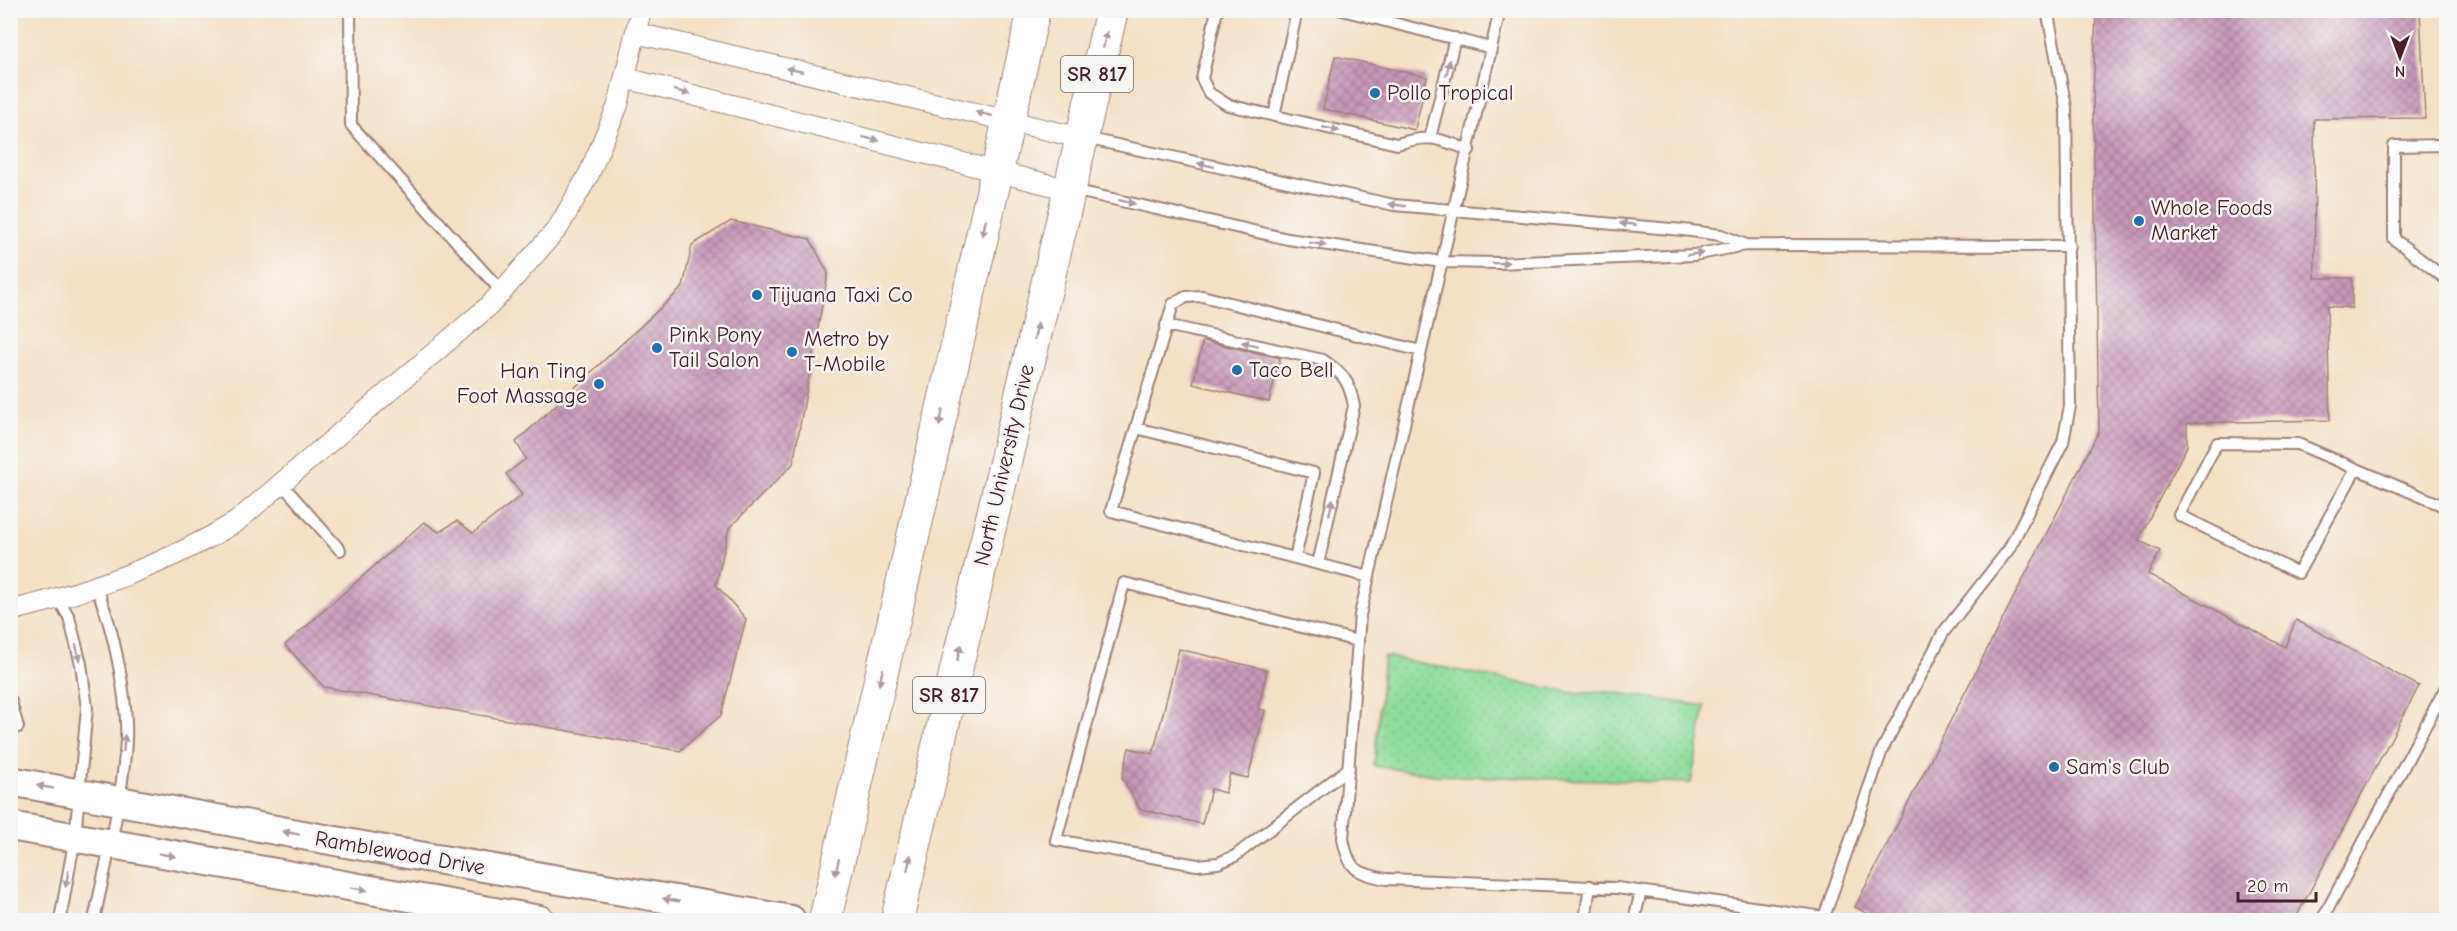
<svg xmlns="http://www.w3.org/2000/svg" width="2457" height="931" viewBox="0 0 2457 931" font-family="'Comic Neue',sans-serif">
	<style>
		.grass { fill: url(#grass-dots); stroke: #6c7e63; stroke-width: 1.5 }
		.building { fill: url(#building-cross-hatch) }
		.lines { fill: none; stroke-linecap: round; stroke-linejoin: round }
		.lane-casing { stroke: #9f8078; stroke-width: 14 }
		.street-casing { stroke: #9f8078; stroke-width: 22 }
		.secondary-casing { stroke: #9f8078; stroke-width: 32 }
		.primary-casing { stroke: #9f8078; stroke-width: 34 }
		.lane { stroke: #fff; stroke-width: 10 }
		.street { stroke: #fff; stroke-width: 20 }
		.secondary { stroke: #fff; stroke-width: 28 }
		.primary { stroke: #fff; stroke-width: 32 }
		.oneway { fill: #ae9aa0 }
		.poi-dot { fill: #1f6fb2; stroke: #f6f6f2; stroke-width: 2 }
		.labels { text-anchor: middle; dominant-baseline: central; stroke-width: 5; stroke-linejoin: round; paint-order: stroke }
		.shield { fill: #f6f6f2; stroke: #7e6067; stroke-width: 1.5 }
		.shield-label { font-size: 21px; font-weight: bold; fill: #4a1f2b }
		.poi-label { font-size: 22px; fill: #4a1f2b; stroke: #f6f6f2; text-anchor: start }
		.street-label { font-size: 22px; fill: #4a1f2b; stroke: #f6f6f2 }
	</style>
	<defs>
		<pattern id="grass-dots" width="8" height="8" patternUnits="userSpaceOnUse" patternTransform="scale(1.5)"><rect width="8" height="8" fill="#8edd9b"/><path d="M2 2h.1M6 6h.1" fill="none" stroke="#7cbd86" stroke-width="1.8" stroke-linecap="round"/></pattern>
		<pattern id="building-cross-hatch" width="8" height="8" patternUnits="userSpaceOnUse" patternTransform="scale(1.5)"><rect width="8" height="8" fill="#c898b9"/><path d="M0 0l8 8M0 8l8-8" fill="none" stroke="#a47b97"/></pattern>
	</defs>
	<rect width="100%" height="100%" fill="#f6f6f2"/>
	<filter id="ink" filterUnits="userSpaceOnUse"><feTurbulence type="fractalNoise" baseFrequency=".0167" numOctaves="2"/><feDisplacementMap in="SourceGraphic" scale="12" xChannelSelector="R" yChannelSelector="G"/><feConvolveMatrix kernelMatrix="1 2 1 2 8 2 1 2 1" color-interpolation-filters="sRGB"/></filter>
	<filter id="wash" filterUnits="userSpaceOnUse"><feTurbulence type="fractalNoise" baseFrequency=".008" numOctaves="4" result="noise"/><feDisplacementMap in="SourceGraphic" scale="24" xChannelSelector="R" yChannelSelector="G"/><feGaussianBlur stdDeviation="1.35" result="paint"/><feColorMatrix in="noise" values="0 0 0 0 0 0 0 0 0 0 0 0 0 0 0 0 0 1.4 0 .05"/><feComposite in="paint" operator="in"/></filter>
	<g filter="url(#wash)">
		<rect width="100%" height="100%" fill="#f4e0c5"/>
		<path class="grass" d="M1384,656L1579,694L1603,691L1705,706L1691,783L1435,775L1374,766Z"/>
		<g id="blocks">
			<path class="building" d="M2096,10H2420L2425,118L2314,119L2315,278H2352V308L2327,306L2330,420L2187,423V446L2138,540L2160,551L2148,574L2285,647L2296,620L2419,686L2294,921H1881L1855,907L2099,431L2093,102Z
				M1335,56L1427,77L1415,130L1323,109Z
				M731,221L810,239L828,273L793,464L729,528L716,585L746,619L721,715L680,751L324,687L285,645L424,522L439,532L457,521L473,533L522,495L506,474L526,459L516,442L683,287L692,245Z
				M1203,341L1280,358L1269,402L1193,384Z
				M1179,649L1267,670L1258,709L1265,710L1248,778L1230,774L1225,793L1211,789L1202,824L1140,809L1122,778L1129,748L1153,754Z"/>
		</g>
	</g>
	<g filter="url(#ink)">
		<use href="#blocks" fill-opacity="0" stroke="#9f8078" stroke-width="1.5"/>
		<g class="lines">
			<defs>
				<path id="lane" d="M350,10L351,125L502,292
					M1217,10L1202,79L1209,93L1228,105L1397,144C1430,134 1437,138 1469,150
					M1342,10L1491,48
					M1500,10L1360,615L1343,838C1348,869 1356,873 1386,879L1617,888L1824,917L1882,750L1943,633L2009,549L2063,442L2070,406L2066,107L2047,10
					M1274,116L1297,10
					M1085,138L1394,205L1683,230L1721,235L1746,245
					M1430,138L1455,38
					M2446,145L2394,146V239L2446,279
					M1073,190L1288,239L1442,262L1499,263L1694,255L1746,245L2069,246
					M1166,325L1323,360C1344,375 1349,380 1354,406L1318,564
					M1136,428L1314,473L1295,558
					M2356,469L2298,573L2179,515L2217,443L2298,444L2446,507
					M282,484L340,550
					M1369,577L1111,511L1173,304L1186,297L1202,296L1421,351
					M58,599L69,617L81,664L87,708L75,837L60,920
					M10,699L18,727
					M1349,768L1235,856L1218,863L1197,865L1056,840L1124,583L1358,641
					M94,920C106,862 123,799 126,740C128,698 113,625 96,587
					M1585,920L1590,886
					M1634,920L1641,891
					M2322,920L2446,687"/>
				<path id="street" d="M636,33L1081,138
					M625,78L1070,190
					M10,611C91,591 165,565 236,522L490,305L558,228L589,174L618,105L641,10"/>
				<path id="secondary" d="M10,781L390,851L791,920
					M10,826L540,920"/>
				<path id="primary" d="M825,920L1034,10
					M897,920L1112,10"/>
			</defs>
			<use href="#lane" class="lane-casing"/>
			<use href="#street" class="street-casing"/>
			<use href="#secondary" class="secondary-casing"/>
			<use href="#primary" class="primary-casing"/>
			<use href="#lane" class="lane"/>
			<use href="#street" class="street"/>
			<use href="#secondary" class="secondary"/>
			<use href="#primary" class="primary"/>
		</g>
		<defs><path id="oneway-solid" d="M-6-.8H1V-3.2L6.5 0L1 3.2V.8H-6Z" transform="scale(1.5)"/></defs>
		<g class="oneway">
			<use href="#oneway-solid" transform="translate(1105 40) rotate(-77)"/>
			<use href="#oneway-solid" transform="translate(1448 68) rotate(-76)"/>
			<use href="#oneway-solid" transform="translate(794 70) rotate(-167)"/>
			<use href="#oneway-solid" transform="translate(682 92) rotate(14)"/>
			<use href="#oneway-solid" transform="translate(984 114) rotate(-167)"/>
			<use href="#oneway-solid" transform="translate(1331 129) rotate(13)"/>
			<use href="#oneway-solid" transform="translate(871 139) rotate(14)"/>
			<use href="#oneway-solid" transform="translate(1206 165) rotate(-167)"/>
			<use href="#oneway-solid" transform="translate(1127 202) rotate(13)"/>
			<use href="#oneway-solid" transform="translate(1397 205) rotate(-172)"/>
			<use href="#oneway-solid" transform="translate(1628 224) rotate(-175)"/>
			<use href="#oneway-solid" transform="translate(984 228) rotate(103)"/>
			<use href="#oneway-solid" transform="translate(1318 244) rotate(9)"/>
			<use href="#oneway-solid" transform="translate(1695 254) rotate(-7)"/>
			<use href="#oneway-solid" transform="translate(1501 263) rotate(-1)"/>
			<use href="#oneway-solid" transform="translate(1036 331) rotate(-77)"/>
			<use href="#oneway-solid" transform="translate(1250 344) rotate(-168)"/>
			<use href="#oneway-solid" transform="translate(941 418) rotate(103)"/>
			<use href="#oneway-solid" transform="translate(1331 507) rotate(-77)"/>
			<use href="#oneway-solid" transform="translate(78 653) rotate(76)"/>
			<use href="#oneway-solid" transform="translate(959 653) rotate(-77)"/>
			<use href="#oneway-solid" transform="translate(881 677) rotate(103)"/>
			<use href="#oneway-solid" transform="translate(124 743) rotate(-86)"/>
			<use href="#oneway-solid" transform="translate(45 787) rotate(-170)"/>
			<use href="#oneway-solid" transform="translate(291 833) rotate(-170)"/>
			<use href="#oneway-solid" transform="translate(167 855) rotate(10)"/>
			<use href="#oneway-solid" transform="translate(909 863) rotate(-77)"/>
			<use href="#oneway-solid" transform="translate(837 867) rotate(103)"/>
			<use href="#oneway-solid" transform="translate(67 879) rotate(100)"/>
			<use href="#oneway-solid" transform="translate(359 889) rotate(10)"/>
			<use href="#oneway-solid" transform="translate(671 900) rotate(-170)"/>
		</g>
	</g>
	<g class="poi-dot">
		<circle cx="1375" cy="93" r="6"/>
		<circle cx="2139" cy="221" r="6"/>
		<circle cx="757" cy="295" r="6"/>
		<circle cx="657" cy="348" r="6"/>
		<circle cx="792" cy="352" r="6"/>
		<circle cx="1237" cy="370" r="6"/>
		<circle cx="599" cy="384" r="6"/>
		<circle cx="2054" cy="767" r="6"/>
	</g>
	<g class="labels">
		<g class="shield">
			<rect x="1061" y="56" width="72" height="36" rx="4.5"/>
			<rect x="913" y="677" width="72" height="36" rx="4.5"/>
		</g>
		<g class="shield-label">
			<text x="1097" y="74">SR 817</text>
			<text x="949" y="695">SR 817</text>
		</g>
		<g class="poi-label">
			<text x="1387" y="93">Pollo Tropical</text>
			<text x="2151" y="208">Whole Foods<tspan x="2151" dy="25">Market</tspan></text>
			<text x="769" y="295">Tijuana Taxi Co</text>
			<text x="669" y="335">Pink Pony<tspan x="669" dy="25">Tail Salon</tspan></text>
			<text x="804" y="339">Metro by<tspan x="804" dy="25">T-Mobile</tspan></text>
			<text x="1249" y="370">Taco Bell</text>
			<text x="587" y="371" text-anchor="end">Han Ting<tspan x="587" dy="25">Foot Massage</tspan></text>
			<text x="2066" y="767">Sam's Club</text>
		</g>
		<g class="street-label">
			<text transform="translate(1004 465) rotate(-77)">North University Drive</text>
			<text transform="translate(400 853) rotate(10)">Ramblewood Drive</text>
		</g>
	</g>
	<rect width="2457" height="931" fill="none" stroke="#f6f6f2" stroke-width="36"/>
	<g transform="translate(2400 57) rotate(180)" stroke="#f6f6f2" stroke-width="4.5" paint-order="stroke">
	<path d="M0-4.5L10 22L0 15L-10 22Z" fill="#4a1f2b"/>
	<text y="-9" font-size="16" font-weight="bold" text-anchor="middle" fill="#4a1f2b">N</text>
	</g>
	<path d="M2238 892v9h78v-9" fill="none" stroke="#4a1f2b" stroke-width="3"/>
	<text x="2247" y="892" font-size="18" fill="#4a1f2b" stroke="#f6f6f2" stroke-width="4.5" paint-order="stroke">20 m</text>
</svg>
